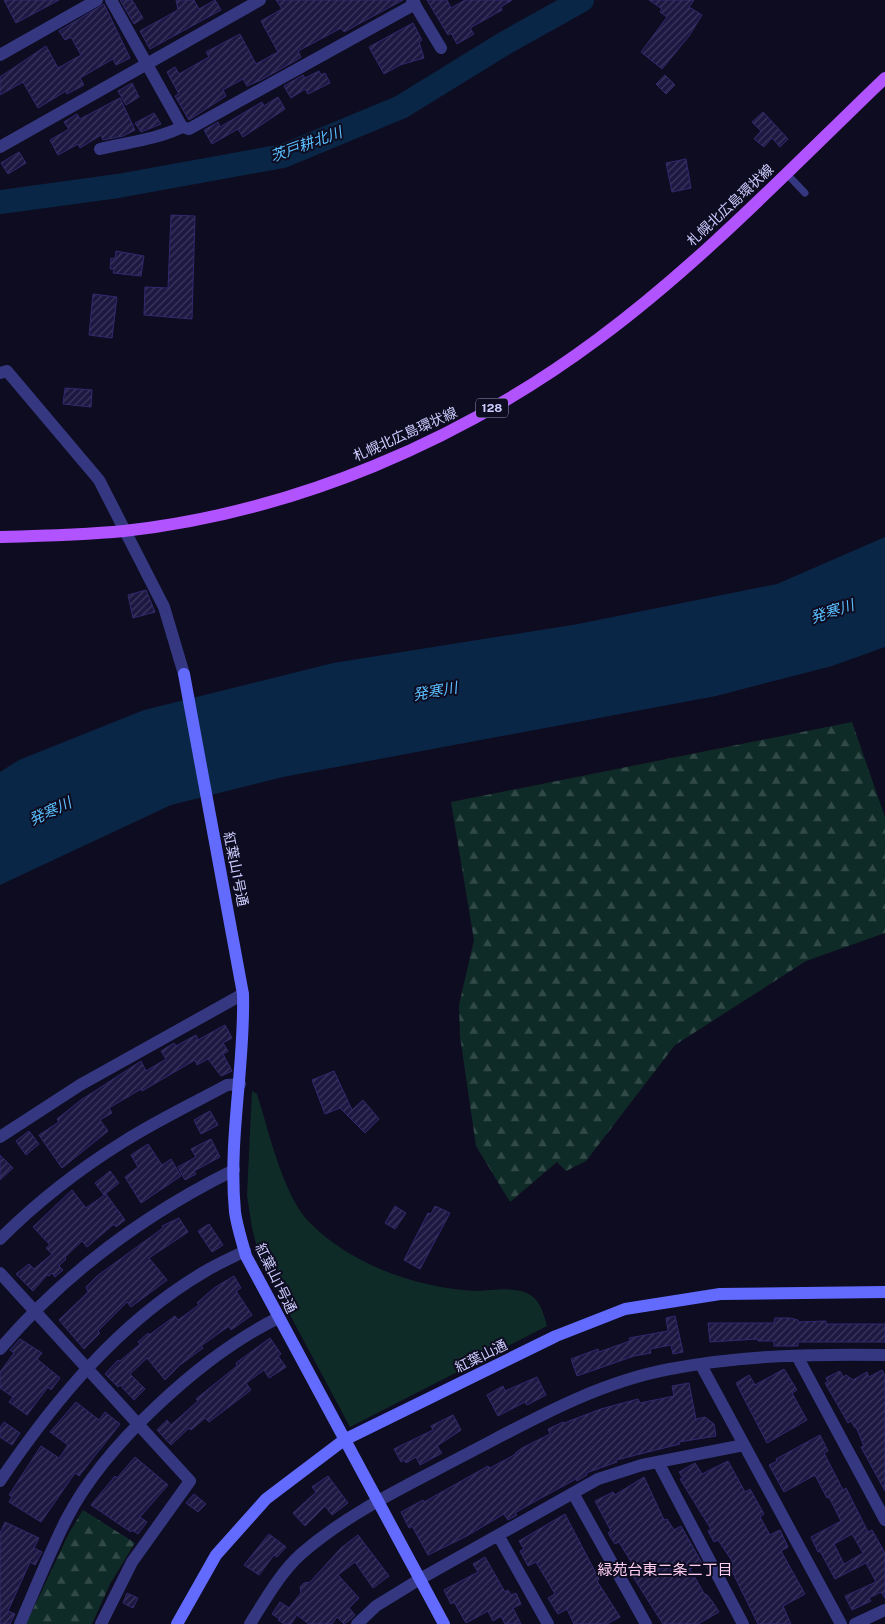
<svg xmlns="http://www.w3.org/2000/svg" width="885" height="1624" viewBox="0 0 885 1624" font-family="'Public Sans','Noto Sans JP',sans-serif">
	<style>
		.forest { fill: url(#forest-firs) }
		.green { fill: #0f2b27 }
		.water { fill: #0a2646 }
		.lines { fill: none; stroke-linecap: round; stroke-linejoin: round }
		.river { stroke: #0a2646; stroke-width: 24 }
		.building { fill: url(#building-hatch); stroke: #31296f; fill-rule: evenodd }
		.lane { stroke: #353881; stroke-width: 7 }
		.street { stroke: #353881; stroke-width: 12 }
		.secondary { stroke: #636bff; stroke-width: 12 }
		.primary { stroke: #b153ff; stroke-width: 12 }
		.labels { text-anchor: middle; dominant-baseline: central; stroke-width: 4; stroke-linejoin: round; paint-order: stroke }
		.shield { fill: #0e0c20; stroke: #9492bc; stroke-width: 1 }
		.shield-label { font-size: 12px; font-weight: bold; fill: #cdccff }
		.street-label { font-size: 14px; fill: #cdccff; stroke: #0e0c20 }
		.water-label { font-size: 15px; font-style: italic; fill: #5abfff; stroke: #0e0c20 }
		.neighbourhood-label { font-size: 15px; fill: #ffcef1; stroke: #0e0c20 }
	</style>
	<defs>
		<pattern id="forest-firs" width="22" height="20" patternUnits="userSpaceOnUse" patternTransform="scale(1.25)"><rect width="22" height="20" fill="#0f2b27"/><path d="M5 1l3.5 6h-7zM16 11l3.5 6h-7z" fill="#314947"/></pattern>
		<pattern id="building-hatch" width="6" height="6" patternUnits="userSpaceOnUse" patternTransform="scale(1.25)"><rect width="6" height="6" fill="#1d1842"/><path d="M-1 1l2-2M0 6l6-6M5 7l2-2" fill="none" stroke="#3d385e"/></pattern>
	</defs>
	<rect width="100%" height="100%" fill="#0e0c20"/>
	<path class="forest" d="M852,722L885,817V933L806,961L675,1045L586,1161L566,1171L557,1162L510,1202L476,1146L460,1036L459,1005L474,940L451,802Z
		M83,1510L135,1543L110,1584L92,1624H26L69,1533Z"/>
	<path class="green" d="M252,1091L257,1094C269,1131 283,1196 310,1223C352,1265 417,1288 476,1291C492,1291 518,1285 532,1296C541,1303 544,1315 547,1326L350,1427L260,1259L252,1228L247,1195Z"/>
	<path class="water" d="M885,537V647L832,666L716,696L283,777L171,805L0,885V772L19,760L144,710L333,663L578,624L777,584Z"/>
	<g class="lines">
		<path class="river" d="M0,202L118,186L283,156L401,107L505,43L582,0"/>
	</g>
	<path class="building" d="M4,0H59L16,23Z
		M120,0H132L143,18L134,24Z
		M176,0H194L199,9L215,0L221,10L150,49L140,31L178,10Z
		M276,0H403L344,32L341,28L317,41L298,51L301,57L295,61L261,80L247,86L243,79L223,90L226,96L189,120L175,96L179,94L167,72L175,67L179,74L209,57L206,52L240,34L256,64L278,52L261,21L282,9Z
		M427,0H447L451,8L465,0H512L501,7L502,10L470,28L474,34L457,44L451,33L448,35Z
		M649,0H694L689,7L702,15L689,36L662,69L641,52L667,17L660,12L662,9Z
		M104,4L130,58L116,65L113,59L80,78L84,85L67,94L66,91L38,108L23,82L0,95V77L46,46L58,68L81,55L71,37L65,40L59,31Z
		M413,23L422,40L419,42L424,58L400,65L384,74L369,47Z
		M319,71L321,75L325,73L330,83L308,94L305,89L291,98L284,86L303,75L305,78Z
		M665,75L675,85L666,94L656,84Z
		M132,83L139,97L126,105L118,91Z
		M278,97L285,109L243,137L238,129L212,144L204,130L218,122L220,127L262,102L264,106Z
		M120,98L135,130L123,136L103,140L101,135L80,148L78,144L58,155L50,140L69,129L64,122L77,114L80,119Z
		M763,112L788,139L780,147L772,138L764,147L754,139L761,131L752,122Z
		M154,113L161,124L141,132L135,123Z
		M19,152L26,163L8,174L1,163Z
		M686,159L691,188L672,192L666,163Z
		M171,215L195,216L192,319L144,315L145,287L168,288Z
		M116,251L144,256L141,276L113,273L114,269H110L111,258L115,259Z
		M93,294L117,297L112,338L89,335Z
		M65,388L92,390L91,407L63,404Z
		M146,590L155,612L133,618L128,595Z
		M225,1025L232,1038L223,1043L228,1051L223,1054L232,1071L221,1076L208,1059L197,1065L195,1060L142,1091L141,1089L109,1108L112,1113L100,1120L108,1131L62,1168L39,1135L59,1122L57,1119L81,1100L141,1061L146,1071L166,1059L161,1051L174,1043L176,1046L196,1035L198,1040Z
		M334,1071L352,1110L363,1100L379,1119L365,1133L340,1108L325,1114L312,1080Z
		M210,1111L218,1125L201,1134L194,1120Z
		M29,1131L39,1144L26,1155L16,1141Z
		M211,1139L220,1157L194,1171L196,1174L185,1180L178,1167L196,1157L191,1149Z
		M148,1144L162,1165L171,1159L181,1176L141,1203L125,1177L138,1167L131,1155Z
		M0,1155L13,1168L0,1180Z
		M110,1171L119,1183L104,1195L95,1183Z
		M72,1190L86,1208L106,1194L125,1220L116,1227L114,1224L87,1247L82,1241L65,1257L66,1259L59,1266L63,1270L55,1277L52,1273L49,1276L47,1275L33,1291L16,1274L29,1264L34,1269L52,1254L46,1248L50,1245L33,1227Z
		M395,1206L406,1213L395,1229L385,1223Z
		M435,1206L450,1213L420,1269L404,1260L428,1213L431,1214Z
		M179,1218L188,1232L149,1258L167,1280L131,1307L127,1302L98,1331L100,1333L84,1349L59,1320L88,1292L86,1287L97,1276L163,1228L162,1226Z
		M209,1224L223,1245L212,1252L198,1231Z
		M234,1276L241,1288L236,1291L252,1315L231,1330L229,1326L201,1346L203,1348L180,1365L165,1380L147,1358L130,1374L145,1389L134,1400L120,1385L118,1387L105,1374L118,1360L120,1361L140,1344L138,1342L148,1333L149,1335L175,1316L178,1320L199,1305L197,1303L214,1288Z
		M675,1316L683,1352L673,1354L671,1345L650,1349L651,1353L634,1356L577,1376L571,1359L598,1349L599,1352L630,1341L629,1338L668,1331L666,1318Z
		M775,1318H790L798,1320V1322L826,1321V1324H885V1342H798V1346H774V1341H758V1339L710,1342L708,1323H774Z
		M270,1338L281,1354L278,1356L286,1367L269,1378L264,1370L246,1383L251,1390L209,1422L205,1418L191,1430L189,1428L171,1445L157,1430L167,1420L171,1425L198,1401L196,1399L237,1366L236,1363Z
		M20,1339L42,1353L37,1359L60,1378L51,1390L48,1387L27,1415L9,1402L13,1397L0,1388V1372L14,1353L10,1350Z
		M784,1369L797,1390L792,1393L807,1420L767,1443L736,1383L749,1375L755,1385Z
		M882,1370L885,1376V1491L861,1447L864,1446L856,1427L855,1428L851,1421L848,1423L825,1383L828,1382L826,1378L840,1371L843,1377L846,1375L853,1380L867,1372L869,1377Z
		M537,1377L546,1395L527,1405L525,1402L498,1416L487,1395L503,1386L505,1391Z
		M689,1383L696,1419L705,1417L714,1424L716,1436L679,1442L680,1444L616,1460L617,1462L586,1473L587,1475L577,1481L576,1479L532,1503L515,1513L517,1515L508,1520L504,1514L465,1537L428,1555L412,1526L409,1528L401,1512L423,1500L424,1502L488,1466L490,1468L516,1454L515,1453L522,1448L550,1434L548,1429L563,1422L564,1423L601,1409L638,1399L640,1403L674,1396L672,1386Z
		M76,1402L99,1420L105,1412L120,1424L79,1476L75,1473L41,1522L9,1502L12,1497L9,1495L41,1446L59,1458L68,1445L50,1432Z
		M453,1415L461,1430L437,1446L442,1453L420,1465L416,1457L406,1463L404,1460L401,1462L394,1449L433,1430L431,1426Z
		M4,1422L20,1433L12,1445L0,1437V1428Z
		M820,1435L828,1451L824,1453L843,1490L846,1488L868,1532L872,1530L885,1553V1598L881,1592L869,1598L871,1601L852,1610L845,1596L876,1582L866,1563L835,1579L820,1551L818,1552L811,1537L841,1521L829,1497L827,1498L815,1475L784,1492L769,1465L777,1461L776,1459ZM852,1534L863,1553L844,1564L834,1544Z
		M135,1457L168,1485L140,1517L147,1522L138,1534L132,1530L131,1532L91,1505L115,1476L117,1478Z
		M728,1461L745,1492L750,1489L764,1514L760,1517L770,1535L780,1530L788,1547L781,1551L805,1594L783,1606L791,1624H758L728,1563L732,1561L718,1540L714,1542L708,1531L711,1529L680,1479L683,1478L679,1472L695,1463L702,1474Z
		M328,1476L348,1503L332,1515L325,1506L305,1526L293,1513L316,1492L312,1487Z
		M644,1477L664,1520L667,1519L674,1530L681,1526L702,1563L690,1569L705,1595L706,1594L712,1601L719,1612L698,1624H663L635,1580L630,1569L633,1565L619,1542L615,1544L608,1533L611,1531L595,1501L613,1492L615,1495Z
		M194,1494L206,1504L198,1512L186,1503Z
		M565,1514L599,1579L597,1581L620,1617L607,1624H574L567,1609L558,1614L548,1598L555,1594L536,1562L528,1566L520,1551L524,1549L519,1541Z
		M5,1522L39,1538L34,1548L42,1552L35,1565L30,1562L8,1611L15,1614L10,1624H0V1533Z
		M269,1534L286,1547L277,1557L274,1555L259,1575L244,1565Z
		M358,1535L389,1576L373,1588L355,1562L338,1575L359,1598L349,1608L355,1615L350,1620L344,1624L337,1617L332,1624H309L297,1615L291,1624H284L278,1620L280,1619L272,1614L280,1602L289,1608L301,1593L300,1587L304,1583L310,1582L341,1548Z
		M485,1557L505,1592L508,1590L511,1595L516,1593L521,1604L513,1608L521,1624H505L501,1616L493,1621L488,1611L466,1623L454,1602L451,1604L444,1590L478,1572L473,1564Z
		M127,1593L138,1598L133,1608L123,1603Z"/>
	<g class="lines">
		<path class="lane" d="M786,173L805,193"/>
		<path class="street" d="M111,0L182,127
			M412,0L441,48
			M0,55L97,0
			M0,147L260,0
			M100,149C128,142 155,140 182,127L189,129L415,4
			M0,373L7,371L99,480L164,607L184,674
			M0,1137L80,1085L243,994
			M0,1239C37,1202 78,1170 123,1142C156,1121 192,1104 227,1085L240,1084
			M0,1273L190,1481L132,1562L101,1624
			M0,1349C65,1273 145,1214 234,1170
			M797,1356L885,1520
			M701,1365L841,1624
			M658,1462L743,1624
			M0,1481C54,1401 119,1322 204,1272C217,1264 231,1258 245,1251
			M573,1493L646,1624
			M498,1535L548,1624
			M20,1624C35,1589 49,1554 66,1520C104,1445 203,1355 278,1318
			M250,1624C265,1600 280,1573 301,1554C348,1513 404,1487 459,1458C527,1423 594,1383 670,1369C741,1355 814,1354 885,1355
			M357,1624L376,1606L420,1579L598,1479L642,1465L744,1445
			M855,1624L885,1610"/>
		<path class="secondary" d="M184,674L243,994C245,1066 228,1139 235,1212C237,1226 242,1242 246,1256L444,1624
			M177,1624L216,1555L266,1499L344,1440L556,1336L625,1309L720,1294L885,1292"/>
		<path class="primary" d="M0,537C41,536 83,535 124,531C295,512 461,441 598,339C702,262 792,167 885,78"/>
	</g>
	<g class="labels">
		<rect class="shield" x="476" y="398.5" width="32" height="19" rx="4"/>
		<g class="shield-label">
			<text x="492" y="408">128</text>
		</g>
		<g class="street-label">
			<text transform="translate(730 205) rotate(-43)">札幌北広島環状線</text>
			<text transform="translate(405 434) rotate(-24)">札幌北広島環状線</text>
			<text transform="translate(236 869) rotate(79)">紅葉山1号通</text>
			<text transform="translate(276 1278) rotate(64)">紅葉山1号通</text>
			<text transform="translate(481 1356) rotate(-26)">紅葉山通</text>
		</g>
		<g class="water-label">
			<text transform="translate(306 144) rotate(-20)">茨戸耕北川</text>
			<text transform="translate(832 611) rotate(-18)">発寒川</text>
			<text transform="translate(435 691) rotate(-10)">発寒川</text>
			<text transform="translate(50 811) rotate(-25)">発寒川</text>
		</g>
		<g class="neighbourhood-label">
			<text x="665" y="1569">緑苑台東二条二丁目</text>
		</g>
	</g>
</svg>
